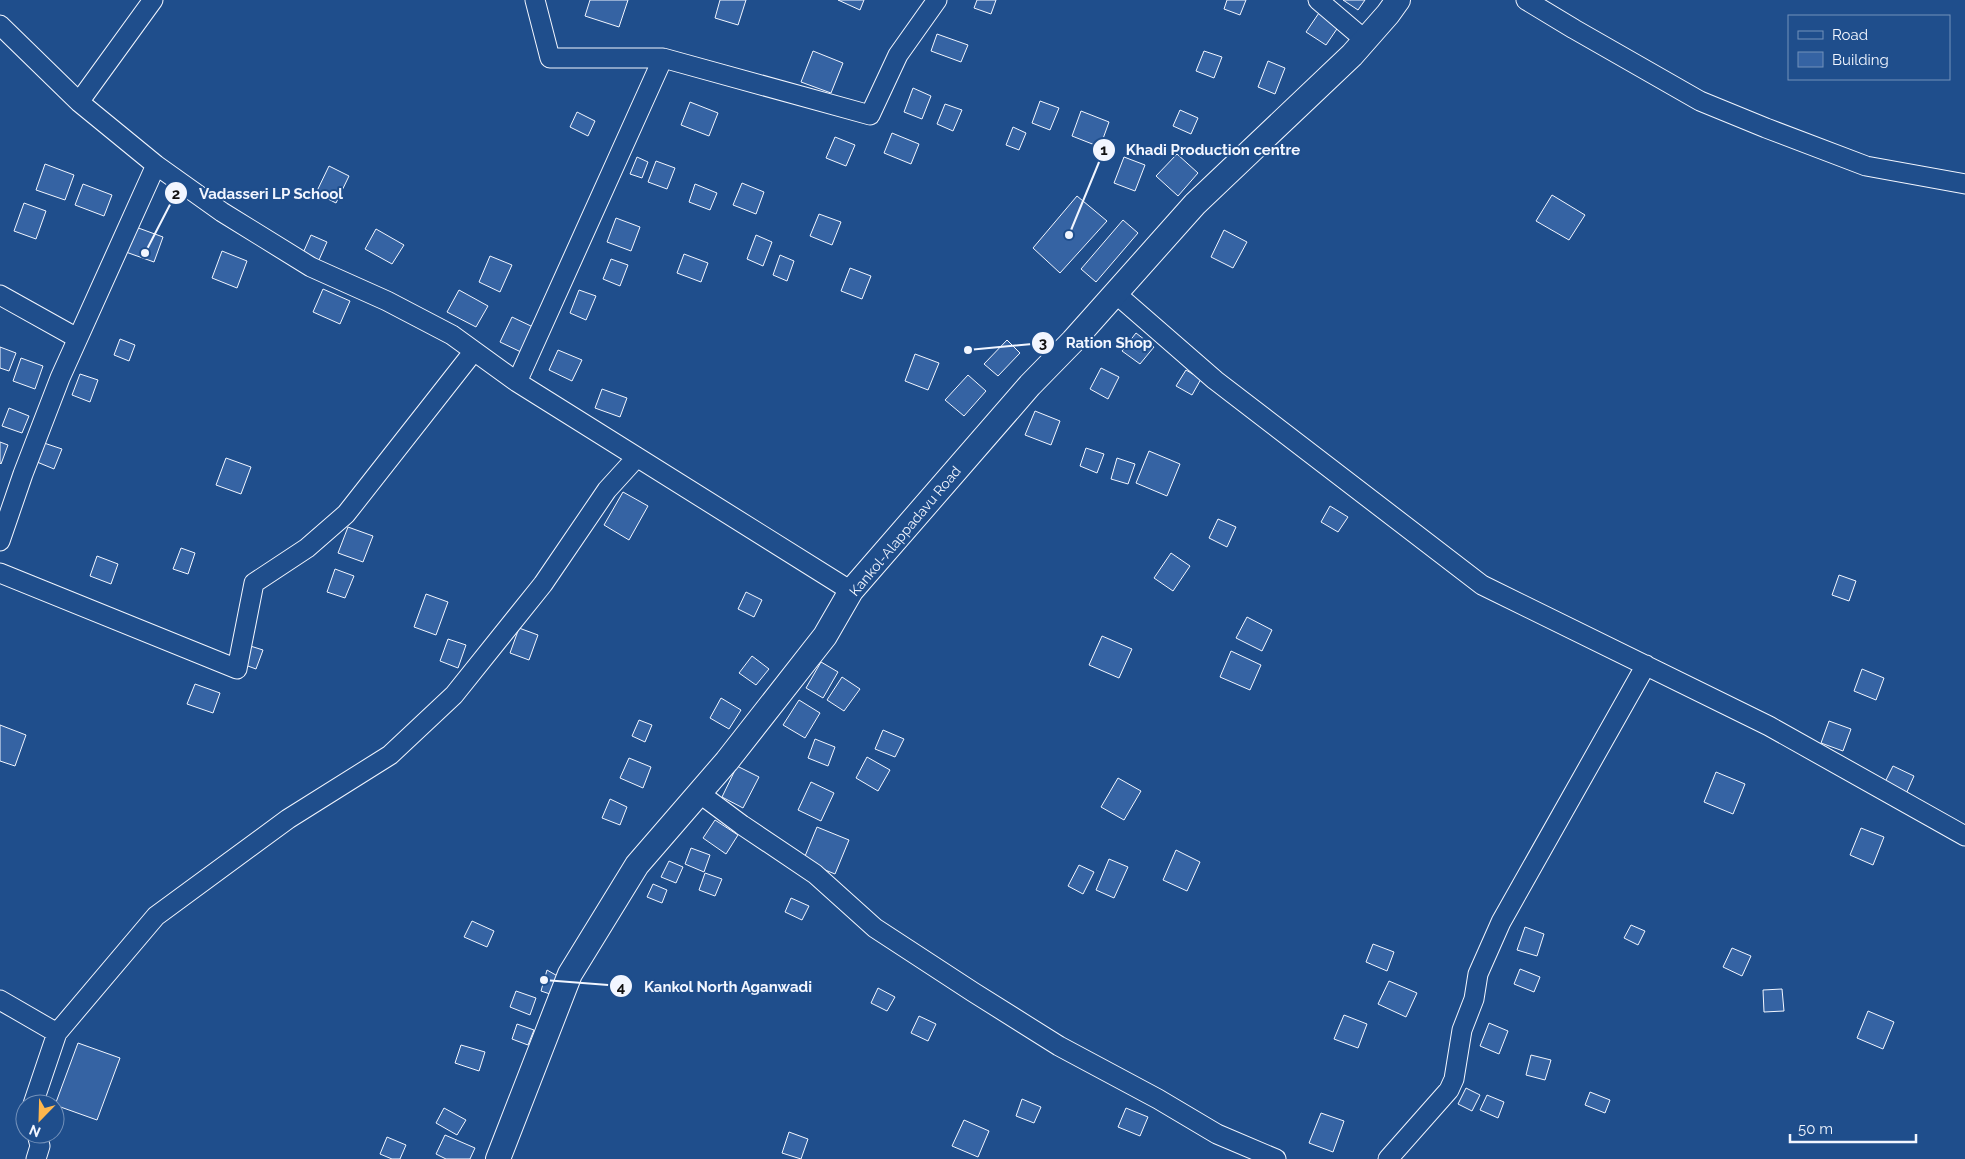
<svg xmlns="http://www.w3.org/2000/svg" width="1965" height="1159" viewBox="0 0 1965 1159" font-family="Raleway,sans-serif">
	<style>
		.building { fill: #3563a3; stroke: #f2f6ff }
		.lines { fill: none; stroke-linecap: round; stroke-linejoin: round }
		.minor-casing { stroke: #f2f6ff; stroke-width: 21 }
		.major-casing { stroke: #f2f6ff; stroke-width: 26 }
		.minor { stroke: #1f4e8c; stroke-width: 19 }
		.major { stroke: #1f4e8c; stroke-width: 24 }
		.labels { text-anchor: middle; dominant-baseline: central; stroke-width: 4; stroke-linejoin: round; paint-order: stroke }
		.street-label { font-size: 14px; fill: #f2f6ff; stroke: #1f4e8c }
		.leader { fill: none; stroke: #f2f6ff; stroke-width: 2 }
		.callout-dot { fill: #f2f6ff; stroke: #1f4e8c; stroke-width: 2 }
		.mark-label { font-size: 15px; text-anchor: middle; font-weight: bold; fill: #111 }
		.callout-label { font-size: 15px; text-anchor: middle; font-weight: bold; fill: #f2f6ff; stroke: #1f4e8c; stroke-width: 4; stroke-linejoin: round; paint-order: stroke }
	</style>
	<rect width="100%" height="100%" fill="#1f4e8c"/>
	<path class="building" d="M590,0H628L619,27L585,16Z
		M720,0H746L738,25L715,18Z
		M838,0H864L860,10Z
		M977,0H996L991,14L974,8Z
		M1227,0H1246L1240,15L1224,9Z
		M1343,0H1365L1358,10Z
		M1323,7L1343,20L1326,45L1306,32Z
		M937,34L968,45L961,62L931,51Z
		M813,51L843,63L831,93L801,82Z
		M1204,51L1222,57L1214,78L1196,71Z
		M1268,61L1285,68L1275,94L1258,87Z
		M913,88L931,96L922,119L904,112Z
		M1040,101L1059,108L1050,130L1032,123Z
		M690,102L718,113L709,136L681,125Z
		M945,104L962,110L953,131L937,124Z
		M1180,110L1198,118L1191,134L1173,126Z
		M1081,111L1109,122L1100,147L1072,136Z
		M577,112L595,121L588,136L570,127Z
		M1013,127L1026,133L1019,150L1006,145Z
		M892,133L919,144L911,164L884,153Z
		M835,137L855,145L846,166L826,158Z
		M1177,154L1198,173L1178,196L1156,176Z
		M637,157L648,162L642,178L630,174Z
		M1124,157L1145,165L1135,191L1114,183Z
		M656,161L675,168L667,189L648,182Z
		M45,164L74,175L65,200L36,190Z
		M329,166L349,176L336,203L316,193Z
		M742,183L764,192L756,214L733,205Z
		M83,184L112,195L104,216L75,205Z
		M695,184L717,193L710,210L689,202Z
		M1552,195L1585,215L1569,240L1536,221Z
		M1077,196L1107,221L1060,273L1033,248Z
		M24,203L46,211L36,239L14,231Z
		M819,214L841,222L832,245L810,236Z
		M616,218L640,227L631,251L607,242Z
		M1123,220L1138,233L1096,282L1081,269Z
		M133,226L163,237L154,262L123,251Z
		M376,229L404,245L392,264L365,249Z
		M1224,230L1247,242L1233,268L1211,257Z
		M311,235L327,242L319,260L303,253Z
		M756,235L772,242L763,266L747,259Z
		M222,251L247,261L237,288L212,278Z
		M684,254L708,263L701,282L677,273Z
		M780,255L794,261L787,281L773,275Z
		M490,256L512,265L500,292L479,282Z
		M611,259L628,265L620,286L603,279Z
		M850,268L871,276L862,299L841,291Z
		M323,289L350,301L340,324L313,312Z
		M459,290L488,306L476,327L447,312Z
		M579,290L596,296L586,320L570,313Z
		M512,317L533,327L521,352L500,342Z
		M1136,333L1154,347L1140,364L1122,351Z
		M120,339L135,345L129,361L114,355Z
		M1007,340L1020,353L998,376L984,364Z
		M0,347L16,353L9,371L0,368Z
		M558,350L582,360L572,381L549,370Z
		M915,354L939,363L928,390L905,381Z
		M21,358L43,366L35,389L13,381Z
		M1101,368L1119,377L1108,399L1090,389Z
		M1186,370L1201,379L1192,395L1176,386Z
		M80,374L98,380L90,402L72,395Z
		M968,375L986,391L964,416L945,400Z
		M602,389L627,398L620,417L595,408Z
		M9,408L29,416L22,433L2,426Z
		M1035,411L1060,421L1051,445L1025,435Z
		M0,442L8,445L1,464L0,463Z
		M44,443L62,449L54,469L37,462Z
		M1086,448L1104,454L1097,473L1080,466Z
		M1149,451L1180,464L1167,496L1136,483Z
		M226,458L251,467L241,494L216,485Z
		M1117,458L1135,464L1128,484L1111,479Z
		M623,492L648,506L629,540L604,525Z
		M1330,506L1348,517L1338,532L1321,522Z
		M1218,519L1236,527L1227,547L1209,538Z
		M348,527L373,536L363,562L338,553Z
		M181,548L195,553L188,574L173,569Z
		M1171,553L1190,566L1173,591L1154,578Z
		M97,556L118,564L111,584L90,576Z
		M335,569L354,576L345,598L327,592Z
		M1839,575L1856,581L1849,601L1832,595Z
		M746,592L762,600L754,617L738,609Z
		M426,594L448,602L436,635L414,627Z
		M1247,617L1272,630L1262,651L1236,638Z
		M519,628L538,635L529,660L510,653Z
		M1102,636L1132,649L1119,678L1089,665Z
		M448,639L466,645L458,668L440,661Z
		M244,644L263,650L256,669L237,662Z
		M1231,651L1261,665L1250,690L1220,677Z
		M752,656L769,669L756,685L739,673Z
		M821,662L838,672L823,698L806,688Z
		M1862,669L1884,678L1876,700L1854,691Z
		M842,677L860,689L844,711L827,700Z
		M195,684L220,693L213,713L187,704Z
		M721,698L741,710L729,729L710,718Z
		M799,700L820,713L805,738L783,725Z
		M639,720L652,725L645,742L632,736Z
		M1829,721L1851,729L1843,751L1821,743Z
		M0,725L26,735L15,766L0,761Z
		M883,730L904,739L895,757L875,749Z
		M815,739L835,747L828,766L808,758Z
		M867,757L890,770L878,791L856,778Z
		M629,758L651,767L643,788L620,778Z
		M737,766L759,777L743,808L722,797Z
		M1893,766L1914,776L1906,794L1884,784Z
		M1716,772L1745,784L1733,814L1704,802Z
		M1118,778L1141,791L1124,820L1101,807Z
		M811,782L834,793L821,821L798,810Z
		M610,799L627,807L620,825L602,818Z
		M715,820L738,835L726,854L703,838Z
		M817,827L849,840L835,874L803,861Z
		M1861,828L1884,837L1873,865L1850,855Z
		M691,848L710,855L704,872L685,864Z
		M1176,850L1200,862L1187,891L1163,880Z
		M1109,859L1128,867L1114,898L1096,890Z
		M669,861L683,867L676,883L661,877Z
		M1079,865L1094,872L1083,894L1068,886Z
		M705,873L722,879L715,896L699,890Z
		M653,884L667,890L662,903L647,897Z
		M791,898L809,906L802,920L785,912Z
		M472,921L494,931L487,947L464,937Z
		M1631,925L1645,931L1638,945L1624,938Z
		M1525,927L1544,934L1537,956L1517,950Z
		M1373,944L1394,952L1387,971L1366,962Z
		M1732,948L1751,956L1742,976L1723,967Z
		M1520,969L1540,977L1534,992L1514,984Z
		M547,970L561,978L553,995L541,991Z
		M1389,981L1417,993L1406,1017L1378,1004Z
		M878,988L895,997L887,1011L871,1003Z
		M1782,989L1784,1011L1764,1012L1763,990Z
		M516,991L536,998L530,1015L510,1007Z
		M1868,1011L1894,1022L1883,1049L1857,1038Z
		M1344,1015L1367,1024L1358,1048L1334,1039Z
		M919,1016L936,1024L928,1041L911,1033Z
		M1489,1023L1508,1031L1499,1054L1480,1046Z
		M517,1024L534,1030L528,1045L512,1039Z
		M78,1043L120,1058L97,1120L55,1105Z
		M461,1045L485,1052L479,1071L455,1063Z
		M1531,1055L1551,1060L1545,1080L1526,1075Z
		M1466,1088L1480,1095L1472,1111L1458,1104Z
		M1590,1092L1610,1100L1605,1113L1585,1105Z
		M1487,1095L1504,1102L1498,1118L1480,1110Z
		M1022,1099L1041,1107L1034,1123L1016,1116Z
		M444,1108L466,1120L457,1135L436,1123Z
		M1126,1108L1148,1117L1140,1136L1118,1127Z
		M1321,1113L1344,1121L1333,1152L1309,1143Z
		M964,1120L989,1131L978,1157L952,1146Z
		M789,1132L808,1139L801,1159L782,1153Z
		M445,1135L475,1148L470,1159H446L436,1154Z
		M387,1137L406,1145L400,1159H392L380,1154Z"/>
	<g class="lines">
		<defs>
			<path id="minor" d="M535,0L550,58H663
				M1318,0L1365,40
				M1526,0L1574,29L1700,101L1766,128L1866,166L1965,184
				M0,25L79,102L156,165L222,212L311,267L387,301L452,335L517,382L851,591
				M79,102L153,0
				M1115,293L1215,380L1482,585L1769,726L1965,836
				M0,295L77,338
				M517,382L663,58L870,115L898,55L937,0
				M0,541L23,474L60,378L156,165
				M0,573L237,669L254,583L307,548L346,514L474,351
				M699,793L742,825L815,874L875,928L973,992L1059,1046L1158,1099L1217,1134L1276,1159
				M0,1000L57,1033L33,1104
				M57,1033L156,916L288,819L390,755L454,695L543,584L607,490L637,457
				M36,1159L40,1146L37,1134
				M1388,1159L1449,1090L1454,1079L1462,1030L1474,999L1478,974L1501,922L1646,665"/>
			<path id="major" d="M498,1159L570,974L637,865L727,761L825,636L851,591L1030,385L1073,341L1195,204L1352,55L1388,14L1398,0"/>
		</defs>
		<use href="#minor" class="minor-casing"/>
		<use href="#major" class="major-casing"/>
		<use href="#minor" class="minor"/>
		<use href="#major" class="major"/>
	</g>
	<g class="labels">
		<g class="street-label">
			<text transform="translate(905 531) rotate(-50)">Kankol-Alappadavu Road</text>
		</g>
	</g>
	<path class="leader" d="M1069 235L1104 150M145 253L176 193M968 350L1043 343M544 980L621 986"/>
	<g class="callout-dot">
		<circle cx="1069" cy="235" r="5"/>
		<circle cx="145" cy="253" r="5"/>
		<circle cx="968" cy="350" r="5"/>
		<circle cx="544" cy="980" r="5"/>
		<circle cx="1104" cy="150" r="12"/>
		<circle cx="176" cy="193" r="12"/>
		<circle cx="1043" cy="343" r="12"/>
		<circle cx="621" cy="986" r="12"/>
	</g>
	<g class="mark-label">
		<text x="1104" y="155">1</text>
		<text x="176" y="199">2</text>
		<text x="1043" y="348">3</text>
		<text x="621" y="992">4</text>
	</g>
	<g class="callout-label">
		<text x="1213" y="155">Khadi Production centre</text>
		<text x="271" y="199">Vadasseri LP School</text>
		<text x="1109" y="348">Ration Shop</text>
		<text x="728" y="992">Kankol North Aganwadi</text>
	</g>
	<rect x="1788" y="15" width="162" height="65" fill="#1f4e8c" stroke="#7391ba"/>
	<rect x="1798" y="31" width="25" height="8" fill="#1f4e8c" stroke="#7391ba"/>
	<text x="1832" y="40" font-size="15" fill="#f2f6ff">Road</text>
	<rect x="1798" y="52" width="25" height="15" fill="#3563a3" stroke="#7391ba"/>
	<text x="1832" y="65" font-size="15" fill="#f2f6ff">Building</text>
	<g transform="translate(40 1119) rotate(203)"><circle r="24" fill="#1f4e8c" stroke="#7391ba"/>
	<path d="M0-4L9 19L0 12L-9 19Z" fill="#ffb74d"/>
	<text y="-8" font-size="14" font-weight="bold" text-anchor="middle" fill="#f2f6ff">N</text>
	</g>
	<path d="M1790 1134v8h126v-8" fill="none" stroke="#f2f6ff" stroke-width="2.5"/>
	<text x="1798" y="1134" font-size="15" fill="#f2f6ff" stroke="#1f4e8c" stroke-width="4" paint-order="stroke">50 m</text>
</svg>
